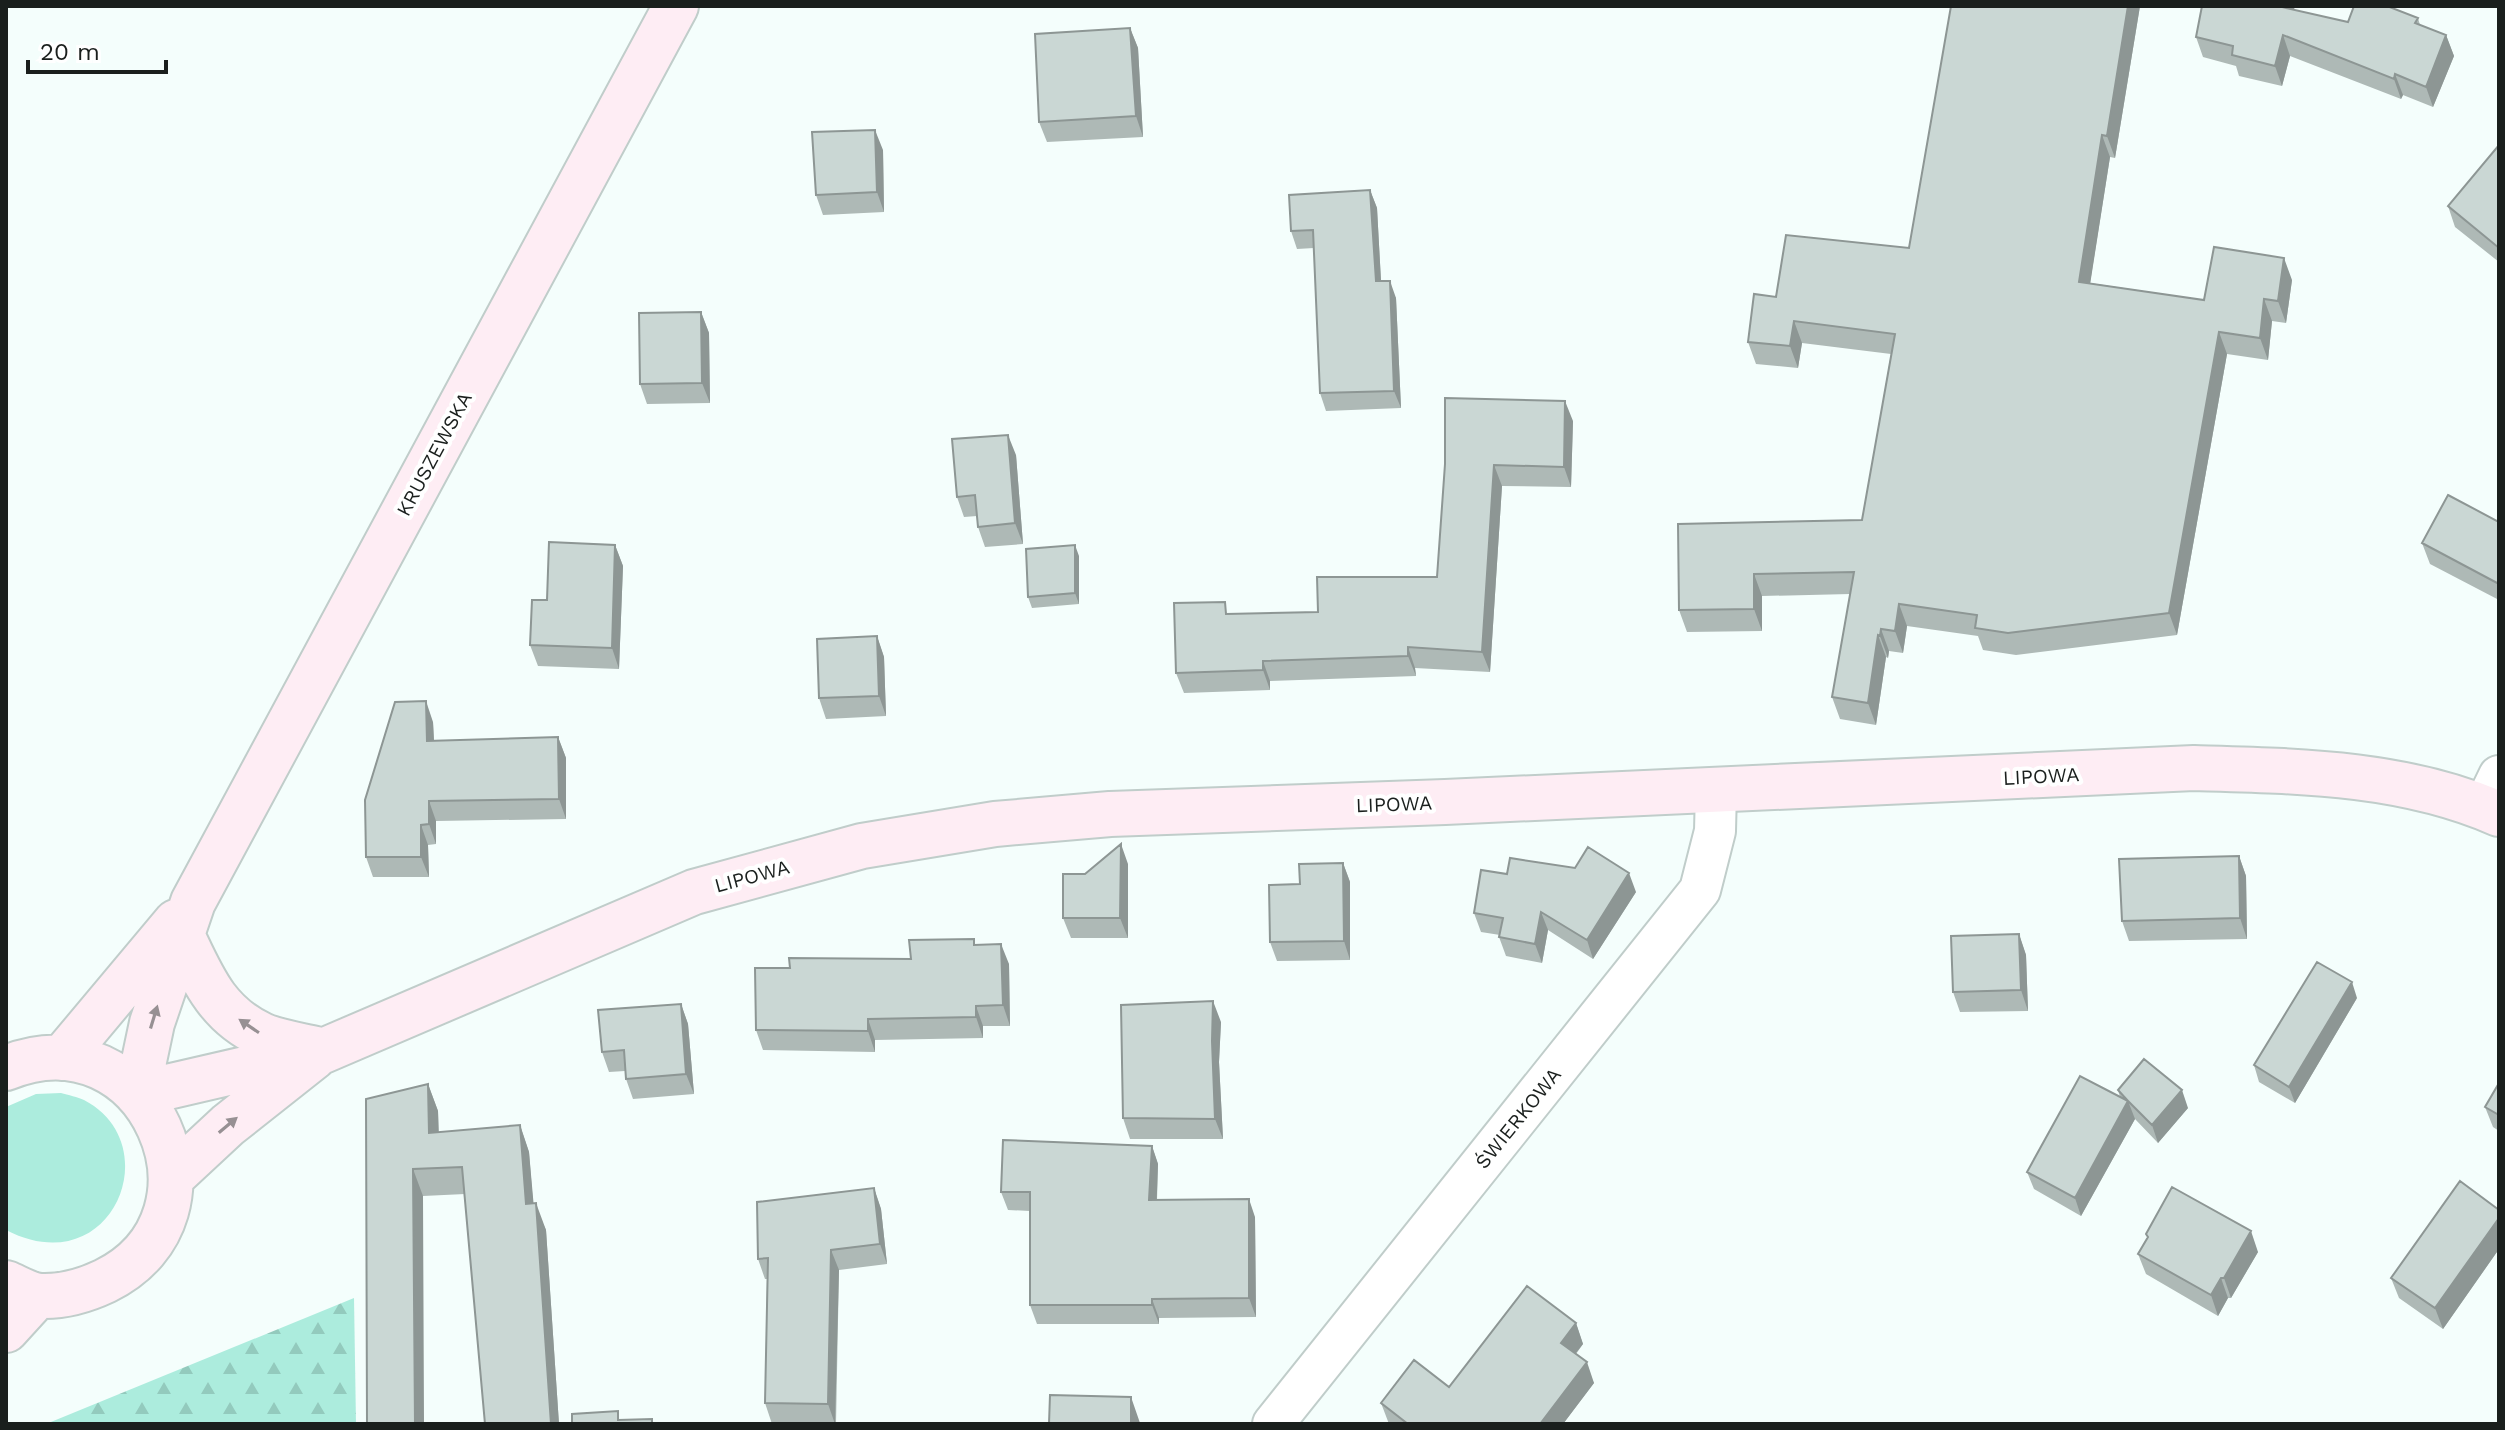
<svg xmlns="http://www.w3.org/2000/svg" width="2505" height="1430" viewBox="0 0 2505 1430" font-family="'Work Sans',sans-serif">
	<style>
		.grass { fill: #acecdd }
		.forest { fill: url(#forest-firs) }
		.lines { fill: none; stroke-linecap: round; stroke-linejoin: round }
		.street-casing { stroke: #c0cdca; stroke-width: 44 }
		.secondary-casing { stroke: #c0cdca; stroke-width: 48 }
		.street { stroke: #fff; stroke-width: 40 }
		.secondary { stroke: #feedf4; stroke-width: 44 }
		.wall { fill: #aeb9b6 }
		.shaded-wall { fill: #8d9694 }
		.building { fill: #cad7d4; stroke: #8d9694; stroke-width: 2 }
		.oneway { fill: #979093 }
		.labels { text-anchor: middle; dominant-baseline: central; stroke-width: 8; stroke-linejoin: round; paint-order: stroke }
		.street-label { font-size: 20px; fill: #1a1f1d; stroke: #fff }
	</style>
	<defs>
		<pattern id="forest-firs" width="22" height="20" patternUnits="userSpaceOnUse" patternTransform="scale(2)"><rect width="22" height="20" fill="#acecdd"/><path d="M5 1l3.5 6h-7zM16 11l3.5 6h-7z" fill="#93cabd"/></pattern>
	</defs>
	<rect width="100%" height="100%" fill="#f4fefc"/>
	<path class="grass" d="M61,1093C68,1095 78,1097 84,1100C169,1144 112,1285 6,1230V1107L36,1094Z"/>
	<path class="forest" d="M354,1298L356,1424H46Z"/>
	<g class="lines">
		<defs>
			<path id="street" d="M2484,807L2499,776
				M1273,1424L1700,890L1715,831L1716,790"/>
			<path id="secondary" d="M182,935C202,977 216,1014 262,1035C278,1042 299,1045 316,1049
				M62,1058L176,922
				M6,1068C148,1009 239,1215 105,1281C86,1290 62,1297 40,1296C29,1295 16,1287 6,1283
				M137,1094L323,1051L694,892L862,846L995,824L1110,814L1445,802L2194,768C2298,771 2403,772 2499,814
				M137,1094L152,1023L193,902L676,6
				M171,1178L228,1125L314,1057
				M6,1330L37,1296"/>
		</defs>
		<use href="#street" class="street-casing"/>
		<use href="#secondary" class="secondary-casing"/>
		<use href="#street" class="street"/>
		<use href="#secondary" class="secondary"/>
	</g>
	<path class="wall" d="M1951,6H2140L2115,158L2110,157L2090,283L2204,300L2292,280L2286,323L2272,321L2268,360L2227,354L2177,635L2016,655L1983,650L1978,636L1907,626L1903,653L1889,651L1888,658L1886,657L1876,725L1840,719L1832,697L1850,594L1762,596V631L1687,632L1679,610L1862,520L1891,354L1802,343L1798,368L1756,364L1748,342L1776,297L1909,248Z
		M2294,10L2348,22L2418,18L2420,25L2446,35L2454,56L2433,107L2403,95L2401,99L2290,56L2282,86L2239,76L2236,66L2203,57L2196,37Z
		M1130,28L1138,48L1143,137L1047,142L1039,122Z
		M2499,145V262L2455,227L2448,206Z
		M883,150L884,212L823,215L816,195Z
		M1370,190L1377,208L1381,281L1396,298L1401,408L1326,411L1320,393L1314,248L1297,249L1291,231Z
		M701,312L709,333L710,403L647,404L640,384Z
		M1573,421L1571,487L1502,486L1490,672L1415,668L1416,676L1270,681V690L1184,693L1176,673L1230,614L1318,612L1437,577L1445,464Z
		M1016,455L1023,544L985,547L978,527L977,516L964,517L957,497Z
		M2499,522V600L2430,564L2422,543Z
		M615,545L623,566L619,669L538,666L530,645Z
		M1079,556V604L1032,608L1028,597Z
		M877,636L884,657L886,716L826,719L819,698Z
		M433,722L434,741L558,737L566,758V819L436,821V844L428,845L429,877H373L366,857Z
		M2239,856L2246,876L2247,939L2129,941L2122,921Z
		M1343,863L1350,882V960L1277,961L1270,942L1300,884Z
		M1128,864V938H1071L1063,918Z
		M1636,892L1593,959L1548,930L1542,963L1506,956L1499,937L1500,935L1481,932L1474,913Z
		M2019,934L2026,955L2028,1011L1960,1012L1953,992Z
		M976,945L1009,964L1010,1026H983V1038L875,1040V1052L763,1050L756,1030L790,968L911,959Z
		M2357,998L2295,1103L2259,1082L2254,1065Z
		M681,1004L688,1024L694,1094L633,1099L626,1079L625,1071L609,1072L602,1052Z
		M1221,1022L1219,1062L1223,1139H1130L1123,1118Z
		M2499,1083V1131L2493,1127L2485,1107Z
		M428,1084L438,1111L439,1132L520,1125L529,1152L533,1203L546,1230L559,1424H485L465,1194L423,1196L367,1424Z
		M2118,1090L2188,1108L2158,1143L2135,1119L2081,1216L2034,1189L2027,1172L2120,1097Z
		M1152,1146L1158,1164L1157,1200L1255,1217L1256,1317L1159,1318V1324H1037L1030,1305V1211L1008,1210L1001,1192Z
		M874,1188L881,1209L887,1264L839,1270L836,1424H772L765,1403L767,1279H765L758,1259Z
		M2499,1210V1249L2443,1329L2399,1298L2391,1278Z
		M2146,1234L2258,1252L2231,1298H2228L2218,1316L2146,1274L2138,1254L2148,1238Z
		M1576,1323L1583,1344L1576,1354L1594,1383L1563,1424H1389L1381,1403L1449,1387Z"/>
	<path class="shaded-wall" d="M2128,6H2140L2115,158L2107,136Z
		M2282,6H2295L2289,28Z
		M1130,28L1138,48L1143,137L1136,116Z
		M2283,35L2290,56L2282,86L2275,66Z
		M2446,35L2454,56L2433,107L2426,87Z
		M2395,74L2403,95L2401,99L2394,79Z
		M875,130L883,150L884,212L877,192Z
		M2102,135L2110,157L2087,304L2079,282Z
		M1370,190L1377,208L1382,299L1376,281Z
		M2284,258L2292,280L2286,323L2278,301Z
		M1390,281L1396,298L1401,408L1394,391Z
		M2264,299L2272,321L2268,360L2260,338Z
		M701,312L709,333L710,403L702,383Z
		M1794,321L1802,343L1798,368L1790,346Z
		M2219,332L2227,354L2177,635L2169,613Z
		M1565,401L1573,421L1571,487L1564,467Z
		M1008,435L1016,455L1023,544L1015,523Z
		M1494,465L1502,486L1490,672L1482,652Z
		M615,545L623,566L619,669L612,648Z
		M1075,545L1079,556V604L1075,593Z
		M1754,574L1762,596V631L1754,609Z
		M1899,604L1907,626L1903,653L1895,631Z
		M1881,629L1889,651L1888,658L1880,636Z
		M1878,635L1886,657L1876,725L1868,703Z
		M877,636L884,657L886,716L879,696Z
		M1408,647L1415,668L1416,676L1408,656Z
		M1263,661L1270,681V690L1263,670Z
		M426,701L433,722L435,761L427,741Z
		M558,737L566,758V819L559,799Z
		M429,801L436,821V844L429,824Z
		M421,825L428,845L429,877L421,857Z
		M1121,844L1128,864V938L1120,918Z
		M2239,856L2246,876L2247,939L2240,918Z
		M1343,863L1350,882V960L1344,941Z
		M1629,873L1636,892L1593,959L1587,940Z
		M1541,912L1548,930L1542,963L1535,944Z
		M2019,934L2026,955L2028,1011L2021,990Z
		M1001,944L1009,964L1010,1026L1003,1005Z
		M2352,982L2357,998L2295,1103L2289,1087Z
		M1213,1001L1221,1022L1219,1062L1223,1139L1215,1119L1212,1041Z
		M681,1004L688,1024L694,1094L686,1074Z
		M976,1006L983,1026V1038L976,1017Z
		M868,1019L875,1040V1052L868,1031Z
		M428,1084L438,1111L439,1160L429,1133Z
		M2182,1090L2188,1108L2158,1143L2152,1125Z
		M2128,1101L2135,1119L2081,1216L2075,1198Z
		M520,1125L529,1152L536,1231L526,1204Z
		M1152,1146L1158,1164L1156,1219L1149,1200Z
		M413,1169L423,1196L424,1424H415Z
		M874,1188L881,1209L887,1264L880,1244Z
		M1249,1199L1255,1217L1256,1317L1249,1298Z
		M536,1203L546,1230L559,1424H551Z
		M2499,1218V1249L2443,1329L2435,1308Z
		M2251,1231L2258,1252L2231,1298L2224,1278Z
		M831,1250L839,1270L835,1424L828,1404Z
		M2221,1278L2228,1298L2218,1316L2211,1295Z
		M1152,1299L1159,1318V1324L1152,1305Z
		M1576,1323L1583,1344L1568,1363L1561,1343Z
		M1587,1362L1594,1383L1563,1424H1540Z
		M1131,1397L1140,1423V1424H1131Z"/>
	<path class="building" d="M1951,6H2128L2107,136L2102,135L2079,282L2204,300L2214,247L2284,258L2278,301L2264,299L2260,338L2219,332L2169,613L2008,633L1975,628L1977,615L1899,604L1895,631L1881,629L1880,636L1878,635L1868,703L1832,697L1854,572L1754,574V609L1679,610L1678,524L1862,520L1895,334L1794,321L1790,346L1748,342L1754,294L1776,297L1786,235L1909,248Z
		M2202,6H2282V7L2348,22L2354,6H2387L2418,18L2415,23L2446,35L2426,87L2395,74L2394,79L2283,35L2275,66L2232,55L2233,46L2196,37Z
		M1130,28L1136,116L1039,122L1035,34Z
		M875,130L877,192L816,195L812,132Z
		M2499,145V248L2448,206Z
		M1370,190L1376,281H1390L1394,391L1320,393L1313,230L1291,231L1289,195Z
		M701,312L702,383L640,384L639,313Z
		M1445,398L1565,401L1564,467L1494,465L1482,652L1408,647V656L1263,661V670L1176,673L1174,603L1225,602L1226,614L1318,612L1317,577H1437L1445,464Z
		M1008,435L1015,523L978,527L975,495L957,497L952,439Z
		M2448,495L2499,522V584L2422,543Z
		M549,542L615,545L612,648L530,645L532,600H547Z
		M1075,545V593L1028,597L1026,549Z
		M877,636L879,696L819,698L817,639Z
		M426,701L427,741L558,737L559,799L429,801V824L421,825V857H366L365,800L395,702Z
		M1121,844L1120,918H1063V874H1085Z
		M1588,847L1629,873L1587,940L1541,912L1535,944L1499,937L1503,918L1474,913L1481,870L1507,874L1510,858L1575,868Z
		M2239,856L2240,918L2122,921L2119,859Z
		M1343,863L1344,941L1270,942L1269,885L1300,884L1299,864Z
		M2019,934L2021,990L1953,992L1951,936Z
		M974,939V945L1001,944L1003,1005L976,1006V1017L868,1019V1031L756,1030L755,968H790L789,958L911,959L909,940Z
		M2317,962L2352,982L2289,1087L2254,1065Z
		M1213,1001L1212,1041L1215,1119L1123,1118L1121,1005Z
		M681,1004L686,1074L626,1079L624,1050L602,1052L598,1010Z
		M2144,1059L2182,1090L2152,1125L2128,1101L2075,1198L2027,1172L2080,1076L2128,1101L2118,1090Z
		M2499,1083V1115L2485,1107Z
		M428,1084L429,1133L520,1125L526,1204L536,1203L551,1424H485L462,1167L413,1169L415,1424H367L366,1099Z
		M1003,1140L1152,1146L1149,1200L1249,1199V1298L1152,1299V1305H1030V1192H1001Z
		M2460,1181L2499,1210V1218L2435,1308L2391,1278Z
		M2172,1187L2251,1231L2224,1278H2221L2211,1295L2138,1254L2148,1237L2146,1234Z
		M874,1188L880,1244L831,1250L828,1404L765,1403L768,1258L758,1259L757,1202Z
		M1527,1286L1576,1323L1561,1343L1587,1362L1540,1424H1408L1381,1403L1414,1360L1449,1387Z
		M1050,1395L1131,1397V1424H1049Z
		M618,1411V1420L652,1419V1424H572V1414Z"/>
	<defs><path id="oneway-solid" d="M-6-.8H1V-3.2L6.5 0L1 3.2V.8H-6Z" transform="scale(2)"/></defs>
	<g class="oneway">
		<use href="#oneway-solid" transform="translate(154 1017) rotate(-73)"/>
		<use href="#oneway-solid" transform="translate(249 1026) rotate(-146)"/>
		<use href="#oneway-solid" transform="translate(228 1125) rotate(-40)"/>
	</g>
	<g class="labels">
		<g class="street-label">
			<text transform="translate(434 454) rotate(-62)">KRUSZEWSKA</text>
			<text transform="translate(2041 776) rotate(-3)">LIPOWA</text>
			<text transform="translate(1394 804) rotate(-2)">LIPOWA</text>
			<text transform="translate(752 876) rotate(-15)">LIPOWA</text>
			<text transform="translate(1518 1118) rotate(-51)">ŚWIERKOWA</text>
		</g>
	</g>
	<rect width="2505" height="1430" fill="none" stroke="#1a1f1d" stroke-width="16"/>
	<path d="M28 60v12h138v-12" fill="none" stroke="#1a1f1d" stroke-width="4"/>
	<text x="40" y="60" font-size="24" fill="#1a1f1d" stroke="#ffffff" stroke-width="6" paint-order="stroke">20 m</text>
</svg>
